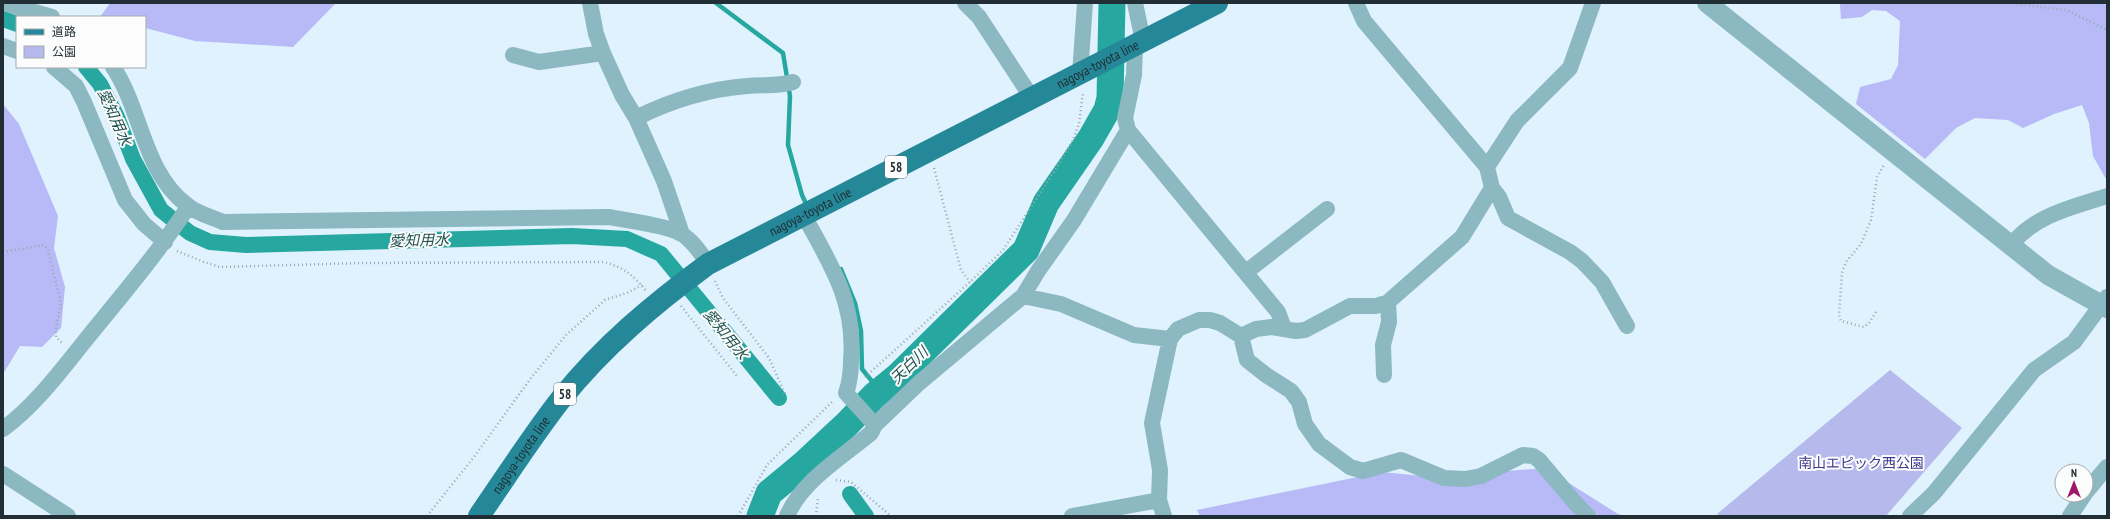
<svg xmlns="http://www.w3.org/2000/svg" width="2110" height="519" viewBox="0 0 2110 519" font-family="'PT Sans Narrow','Noto Sans JP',sans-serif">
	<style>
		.green { fill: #b6b9eb }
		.forest { fill: #b7baf7 }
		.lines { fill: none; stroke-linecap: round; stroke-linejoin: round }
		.stream { stroke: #26a8a0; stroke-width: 4.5 }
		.canal { stroke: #26a8a0; stroke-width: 16 }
		.river { stroke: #26a8a0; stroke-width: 27 }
		.path { stroke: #99a8b2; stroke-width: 2.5; stroke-dasharray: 1 3; stroke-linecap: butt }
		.minor { stroke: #8cb8c1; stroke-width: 16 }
		.tertiary { stroke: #8cb8c1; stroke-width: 20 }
		.primary { stroke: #248899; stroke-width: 22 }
		.labels { text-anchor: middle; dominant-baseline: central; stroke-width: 4; stroke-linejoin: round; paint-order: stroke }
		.shield { fill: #fcfcfc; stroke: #636c71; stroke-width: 1 }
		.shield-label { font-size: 13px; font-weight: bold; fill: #222e35 }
		.street-label { font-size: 14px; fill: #222e35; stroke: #fcfcfc }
		.park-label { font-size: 14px; fill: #3f388e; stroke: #fcfcfc }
		.water-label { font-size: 15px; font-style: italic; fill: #205350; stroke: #fcfcfc }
	</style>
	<rect width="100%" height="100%" fill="#e0f2fd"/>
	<path class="green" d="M1890,370L1962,428L1886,516H1721L1717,514Z"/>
	<path class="forest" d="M110,3H336L293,47L195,41L145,28V17H100Z
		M1836,3H2101L2107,5V181L2093,156L2089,123L2082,105L2054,114L2023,128L2008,120L1975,118L1956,128L1925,159L1856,104L1860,87L1891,79L1898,65L1900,21L1886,11L1872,10L1862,17L1841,19L1840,4Z
		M3,104L19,124L58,216L54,248L65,287L61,328L42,347L20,346L3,374Z
		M1545,468L1618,514L1625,516H1200L1197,510L1382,472L1432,477Z"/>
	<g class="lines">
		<path class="stream" d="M716,3L783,53L790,96L788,145L802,195L807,206
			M841,269L855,303L861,331L862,369L880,391"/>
		<path class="canal" d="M3,19L17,24
			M86,67L100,84L117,117L133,159L161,210L190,233L210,242L246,245L572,236L627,239L661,254L779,398
			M850,494L866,516"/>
		<path class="river" d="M760,516L769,493L804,464L847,424L875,395L897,377L1026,250L1046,203L1091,138L1107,110L1110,98L1112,3"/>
		<path class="path" d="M2009,3L2066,10L2107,30
			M934,168L961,270L970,282
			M177,251L204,262L220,267L364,263L604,262C625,268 633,275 646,291
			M3,252L44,245L48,249L61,304L56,327V337L63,344
			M715,281L723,298L769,358L785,394
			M681,306L737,376
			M1876,312L1869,323L1864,327L1841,321L1839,315L1842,273L1846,262L1861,244L1871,220L1877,177L1884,165
			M865,377L970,282L1003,250L1057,167L1073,140L1079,124L1083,92
			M836,480L851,482L891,516
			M427,516L474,457L531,378L566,335L605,300L627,293L642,285
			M738,516L767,465L833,401
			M816,516L818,497"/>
		<path class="minor" d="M4,3L52,17
			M590,3L596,34L603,53L622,95L636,118L664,181L682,234L679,233
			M965,3L979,17L1032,98
			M1135,3L1143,41
			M1356,3L1364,21L1487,167L1492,188L1499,197L1508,218L1570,252L1582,261L1602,282L1627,326
			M3,46L17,51
			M1135,46L1134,75L1125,118L1128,130L1278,312L1284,328
			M513,55L539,62L603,53
			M54,67L76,86L84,102L125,200L144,224L165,242
			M113,67C142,110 143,172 187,205C196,213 211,217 223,222L608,217C627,220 662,225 678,232C691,238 701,253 708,264
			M1080,74L1085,3
			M636,118C670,101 709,89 747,86C763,84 777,87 793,82
			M1487,167L1517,121L1570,68L1593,3
			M803,214C830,263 856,302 851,360C851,372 850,382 846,393L875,425
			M2012,244C2035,215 2073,207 2107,196
			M1246,272L1327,209
			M1023,296L1061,304L1134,335L1170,339
			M1241,336L1256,329L1272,327L1296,331L1305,330L1350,306H1376L1388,302L1462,237L1492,188
			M1384,375L1383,345L1389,322L1388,302
			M3,429C36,405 62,369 88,337C122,295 158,253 188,207
			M3,474L68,516
			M2086,492L2107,467
			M787,516C802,481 842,457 871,433L875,425L919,383L1023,296L1038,271L1074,220L1128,130
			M1072,516L1159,500
			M1164,516L1159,500L1160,470L1152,423L1170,339L1178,329L1199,320H1210L1220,323L1241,336L1247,360L1266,375L1291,391L1299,402L1305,424L1319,444L1350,467L1363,471L1401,460L1444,478L1465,479L1481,476L1523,455L1533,456L1539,460L1576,504L1588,516
			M1910,516L1934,493L2034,370L2074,342L2107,297
			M2070,516L2084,495"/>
		<path class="tertiary" d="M1707,3L2048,275L2107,308"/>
		<path class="primary" id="s1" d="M479,516C506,477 532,436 561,399C603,346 655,303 708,264L1217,3"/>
	</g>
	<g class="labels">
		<g class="shield">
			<rect x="885" y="156" width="22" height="22" rx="3"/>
			<rect x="554" y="383" width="22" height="22" rx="3"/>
		</g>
		<g class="shield-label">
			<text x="896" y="167">58</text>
			<text x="565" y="394">58</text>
		</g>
		<g class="street-label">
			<text stroke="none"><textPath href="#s1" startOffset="781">nagoya-toyota line</textPath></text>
			<text stroke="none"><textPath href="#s1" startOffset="458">nagoya-toyota line</textPath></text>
			<text stroke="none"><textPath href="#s1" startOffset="74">nagoya-toyota line</textPath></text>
		</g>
		<g class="park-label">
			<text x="1861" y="463">南山エピック西公園</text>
		</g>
		<g class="water-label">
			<text transform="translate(115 117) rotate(66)">愛知用水</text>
			<text transform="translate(419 240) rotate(-2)">愛知用水</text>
			<text transform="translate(726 334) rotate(51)">愛知用水</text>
			<text transform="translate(909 365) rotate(-44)">天白川</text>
		</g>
	</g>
	<rect width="2110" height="519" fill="none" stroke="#222e35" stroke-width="8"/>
	<rect x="16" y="16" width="130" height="52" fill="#fcfcfc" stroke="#a5aaac"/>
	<rect x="24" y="29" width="20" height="6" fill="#248899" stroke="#a5aaac"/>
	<text x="52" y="36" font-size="12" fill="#222e35">道路</text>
	<rect x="24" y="46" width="20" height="12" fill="#b6b9eb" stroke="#a5aaac"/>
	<text x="52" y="56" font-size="12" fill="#222e35">公園</text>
	<g transform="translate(2074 483)"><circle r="19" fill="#fcfcfc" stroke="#a5aaac"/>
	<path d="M0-3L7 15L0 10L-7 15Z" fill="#9e1766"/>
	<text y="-6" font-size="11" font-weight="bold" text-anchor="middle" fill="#222e35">N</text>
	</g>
</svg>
